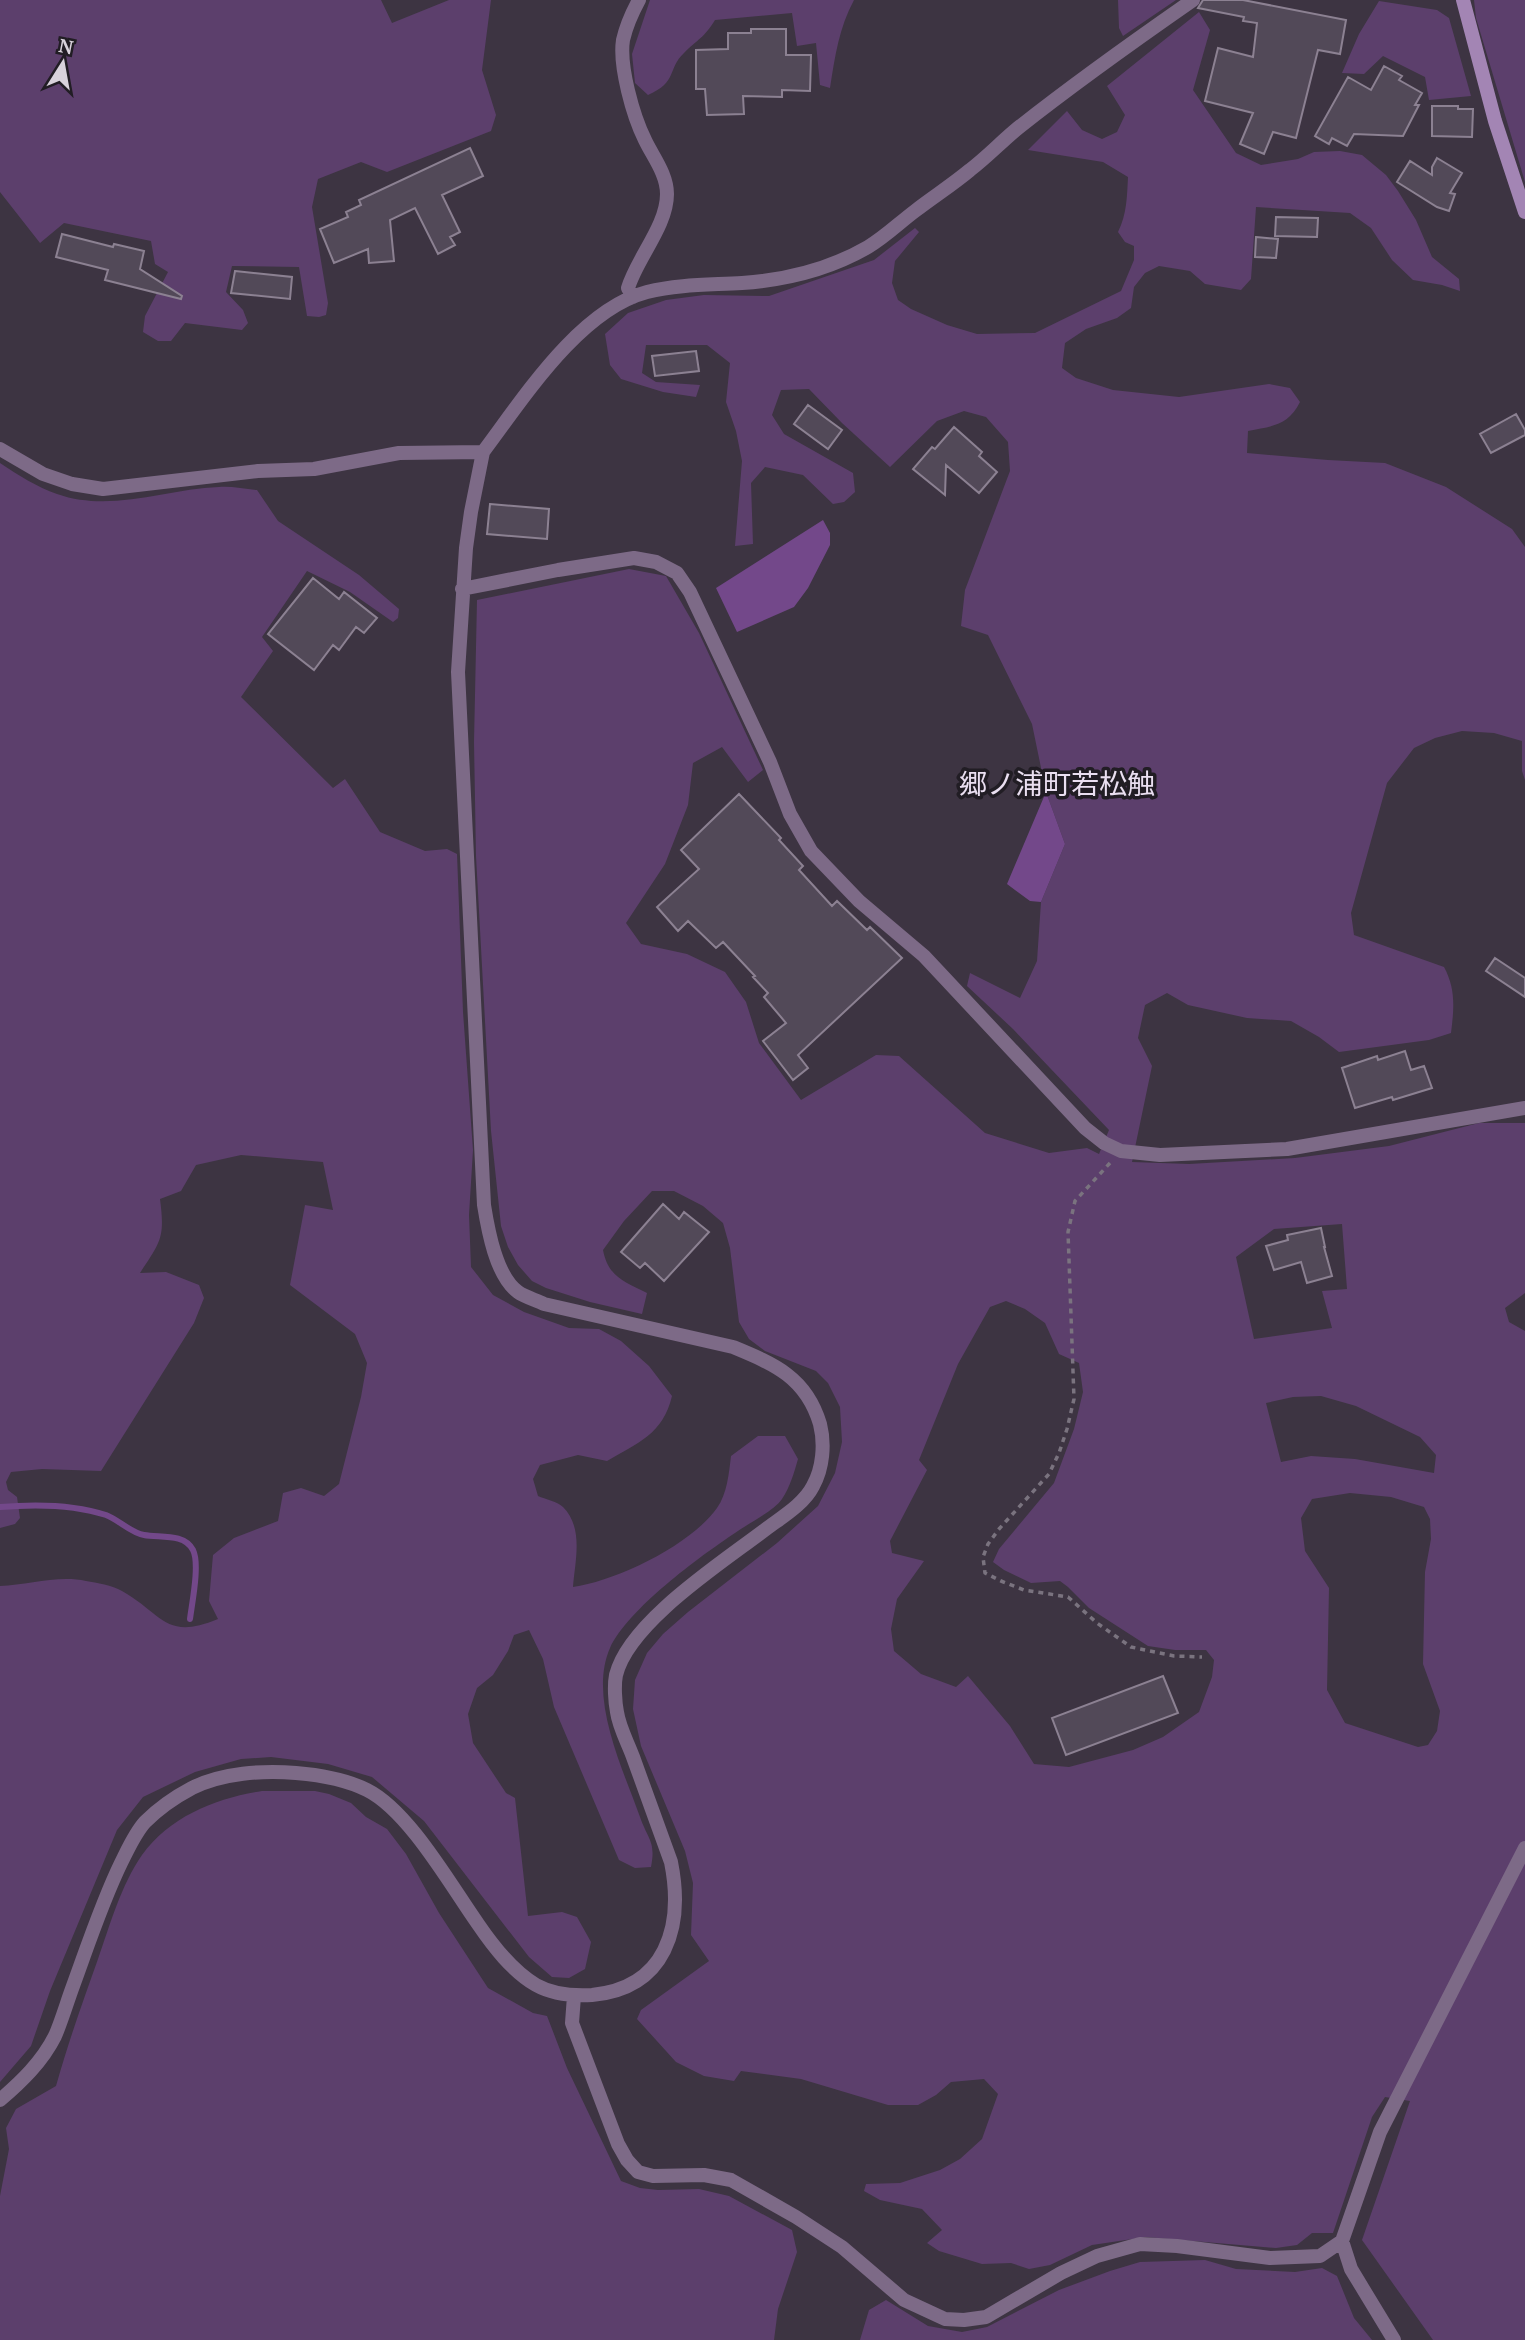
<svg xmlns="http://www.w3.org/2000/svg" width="1525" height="2340" viewBox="0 0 1525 2340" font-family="'PT Serif','Noto Sans JP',serif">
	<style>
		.green { fill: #5c3f6c; fill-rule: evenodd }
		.water { fill: #73488a }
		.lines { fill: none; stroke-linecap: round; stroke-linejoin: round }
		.stream { stroke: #73488a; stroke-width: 6 }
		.building { fill: #524958; stroke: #8c8192; stroke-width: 2 }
		.path { stroke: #7a737f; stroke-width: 3.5; stroke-dasharray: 5 5; stroke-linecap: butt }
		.minor { stroke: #7d6a87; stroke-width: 14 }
		.secondary { stroke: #a385b4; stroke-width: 14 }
		.labels { text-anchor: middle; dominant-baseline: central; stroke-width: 7; stroke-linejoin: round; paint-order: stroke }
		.quarter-label { font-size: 28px; fill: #eadff1; stroke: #211d24 }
	</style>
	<rect width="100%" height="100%" fill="#3d3442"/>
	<path class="green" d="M0,0H381L392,23L449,0H491L482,70L496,115L491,131L387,172L361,162L318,179L312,207L328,303L326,315L319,317L307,316L299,267L232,266L226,292L243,310L248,323L242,330L185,323L171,341H158L143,332L145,316L168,272L155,264L151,241L64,223L40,243L0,192Z
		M650,0H854C839,28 835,56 830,88L820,85L816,43L797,46L792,13L715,20C704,38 698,39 684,53C667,69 678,82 648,95L635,83L632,54Z
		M1118,0H1176L1123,36L1119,28Z
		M1474,0H1525V182L1476,18Z
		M1379,1L1437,10L1449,18L1471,96L1429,100L1425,77L1383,56L1364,74L1342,73L1359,34Z
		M1199,12L1210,30L1193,90L1236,153L1261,165L1298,159L1314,152L1340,151L1362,155L1386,175L1398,191L1416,220L1432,257L1459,279L1460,291L1442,285L1413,280L1392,260L1371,228L1350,213L1256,207L1251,279L1241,290L1205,284L1190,271L1159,266L1145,273L1134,287L1131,308L1117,318L1086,329L1065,343L1062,368L1076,378L1113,390L1179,397L1269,384L1290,388L1300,402C1288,426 1272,426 1248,431L1247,453L1328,460L1385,463L1446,487L1512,529L1525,547V780L1522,771V741L1494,733L1462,731L1435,738L1414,748L1387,783L1351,913L1354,935L1444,967C1456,989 1454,1009 1451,1033L1429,1040L1339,1052L1319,1037L1291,1021L1247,1018L1188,1005L1167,993L1145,1005L1138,1038L1152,1066L1132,1162L1189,1164L1295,1158L1389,1146L1479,1123H1525V1293L1505,1308L1509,1322L1525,1331V2340H1433L1362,2240L1410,2101L1385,2097L1372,2117L1333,2233H1312L1297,2245L1276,2248L1146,2237L1092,2245L1050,2265L1029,2269L1011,2263L982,2264L939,2251L927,2243L942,2230L922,2209L880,2200L864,2191L866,2184L900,2183L940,2170L960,2159L982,2139L998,2094L984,2079L951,2082L936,2095L918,2105H888L801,2079L741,2071L734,2081L704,2076L676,2062L637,2019L641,2010L709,1961L691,1935L693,1883L685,1851L641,1746L633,1709L635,1680L647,1653L663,1634L688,1612L777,1543L818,1506L835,1473L842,1442L840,1407L828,1383L816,1371L765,1351L749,1339L739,1322L730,1248L723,1223L703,1206L674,1191H652L624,1221L603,1250C608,1277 625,1282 647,1293L642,1314L590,1302L546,1288L532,1281L518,1265L508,1247L501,1226L491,1131L476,856L474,742L477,600L629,569L666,576L699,633L763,770L748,782L722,747L693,763L688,805L665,864L626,923L641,944L687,954L725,972L746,1002L759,1043L801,1100L876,1055L899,1056L985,1133L1049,1153L1087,1148L1099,1154L1109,1130L1013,1029L967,986L970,973L1020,998L1037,961L1041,902L1065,844L1046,792L1032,724L988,635L961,626L965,590L1010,471L1008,442L986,417L964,411L937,421L890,467L842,423L809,389L781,390L772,415L784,434L853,473L855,492L844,502L833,504L803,475L765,467L751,483L753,544L735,546L742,461L736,431L726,402L730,363L707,345H646L642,373L656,382L700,385L696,397L663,392L621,379L610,365L605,334L628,313L666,300L704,295L769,296L874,260L915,228L919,232L895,261L892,283L898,300L911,309L947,325L977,334L1035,333L1121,291L1134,260V246L1125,242L1118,232C1127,214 1127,196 1128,177L1103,162L1028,150L1067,111L1082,130L1102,139L1117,132L1125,115L1107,86ZM1342,1224L1347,1289L1322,1291L1332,1328L1254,1339L1236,1257L1274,1229ZM1006,1301L1025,1309L1045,1323L1059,1354L1079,1363L1083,1392L1074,1429L1054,1483L999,1549L993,1562L1004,1570L1031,1583L1060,1581L1068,1587L1089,1608L1148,1646L1175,1650H1206L1214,1660L1212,1677L1199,1712L1163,1737L1133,1750L1069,1767L1034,1764L1010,1726L968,1676L956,1687L921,1674L894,1651L891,1629L897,1599L924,1561L892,1553L890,1541L927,1470L919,1460L958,1364L990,1307ZM1321,1396L1356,1406L1420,1437L1436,1455L1434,1473L1355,1459L1311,1456L1281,1462L1266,1403L1293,1397ZM1350,1493L1391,1497L1424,1507L1430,1519L1431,1539L1425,1572L1423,1664L1440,1711L1437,1731L1428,1745L1418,1747L1345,1723L1327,1690L1329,1588L1305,1551L1301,1518L1312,1499Z
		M0,463C18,475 37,487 57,494C111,513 165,489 219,487C231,486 245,489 257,490L278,521L359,575L399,609L398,618L393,622L350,592L307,571L262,637L273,651L241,697L333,788L345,779L380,832L425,851L447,849L457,854L463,1012L473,1150L469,1215L471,1267L493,1295L524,1312L569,1328L599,1329L621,1341L649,1366L672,1396C663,1434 638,1443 607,1461L578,1455L540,1465L533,1479L538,1496C545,1499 558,1502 563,1507C584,1528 575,1561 573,1587C616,1581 691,1545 717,1508C727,1494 729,1473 731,1456L758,1436H785L798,1459C794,1473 790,1487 782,1499C774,1511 747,1524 735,1533C699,1557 628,1609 610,1648C588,1698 623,1769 640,1817C648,1840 656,1841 651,1867L635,1868L619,1860L554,1707L543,1659L529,1630L514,1635L508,1651L493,1675L477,1688L468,1714L473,1743L506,1793L515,1798L528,1916L562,1912L577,1917L591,1942L585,1969L569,1978L552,1977L529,1957L424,1821L372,1777L328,1764L271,1757L241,1759L195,1772L143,1797L117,1830L50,1991L31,2046L0,2082V1586C28,1585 58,1575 86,1581C97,1583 112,1585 122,1591C163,1614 165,1641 218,1619L209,1601L213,1555L234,1538L278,1521L283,1493L301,1488L324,1496L339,1484L361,1397L367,1363L355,1334L290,1285L305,1205L333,1210L323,1162L241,1155L196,1165L181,1191L160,1199C165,1238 161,1241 140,1273L166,1272L199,1285L204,1298L194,1323L101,1471L42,1469L11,1472L6,1482L8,1490L17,1497L20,1518L15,1524L0,1528Z
		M262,1791H315L329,1794L351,1803L366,1817L387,1829L406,1854L439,1913L488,1988L533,2013L547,2016L567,2068L621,2181L640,2188L658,2190L699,2189L729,2196L792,2230L797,2252L778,2309L774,2340H0V2196L9,2149L6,2128L16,2109L56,2086C68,2043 83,2001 98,1959C110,1925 121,1885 142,1855C170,1816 217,1798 262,1791Z
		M1205,2260L1236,2269L1295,2272L1322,2268L1337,2276L1354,2318L1372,2340H860L869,2310L886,2300L928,2326L962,2332L987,2327L1059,2290L1110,2271L1140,2262Z"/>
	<path class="water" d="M823,520L830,533V545L808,588L794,607L737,632L716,588Z
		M1046,792L1065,844L1041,902L1030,901L1007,884Z"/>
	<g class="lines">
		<path class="stream" d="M0,1507C35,1504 72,1504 106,1515C119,1520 131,1533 144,1535C160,1538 184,1533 193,1550C200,1564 192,1603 190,1619"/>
	</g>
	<path class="building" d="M1203,0H1243L1346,20L1340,54L1318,50L1296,138L1273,132L1264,154L1240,144L1253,113L1205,101L1218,48L1253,57L1257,23L1243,21L1244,17L1198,8Z
		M751,29H786V55H811L810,91L782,90V97L743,96L744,114L707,115L705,89H696V50L728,49V33H751Z
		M1384,66L1402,76L1399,80L1422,93L1415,105H1419L1403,136L1354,134L1347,146L1332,138L1329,144L1315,136L1348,77L1371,90Z
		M1432,106H1458V109H1473L1472,137L1432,136Z
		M470,148L483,176L442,195L460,232L450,237L455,245L438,254L415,208L390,220L394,261L369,263L368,249L334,263L320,229L348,217L346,212L361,205L359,200Z
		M1437,158L1462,173L1450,193L1455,194L1449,211L1437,207L1397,182L1410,161L1432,175V167Z
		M1276,217L1318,218L1317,237L1275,236Z
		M62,234L113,247L114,244L144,251L140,269L182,296L181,299L105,280L108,270L56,257Z
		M1256,237L1278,239L1276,258L1255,257Z
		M235,271L292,277L290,299L231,293Z
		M696,351L699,371L655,376L652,356Z
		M808,405L842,430L828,449L794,424Z
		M1516,414L1525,430V435L1491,453L1480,434Z
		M954,427L982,452L979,456L997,472L979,493L946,465L945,495L913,469L932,447L935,449Z
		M490,504L549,509L547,539L487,534Z
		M313,578L339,599L344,592L377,618L364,633L356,627L339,650L333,645L314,670L268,634Z
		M739,794L781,838L779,840L803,866L799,870L832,906L837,901L867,930L870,927L902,958L798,1055L808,1068L793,1080L763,1041L786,1023L764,997L768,993L753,977L755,976L723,942L716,948L688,921L678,931L657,907L699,869L681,850Z
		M1495,958L1525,978V997L1486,971Z
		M1405,1051L1411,1070L1424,1066L1432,1088L1393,1100L1392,1097L1355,1108L1342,1068L1377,1056L1378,1060Z
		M663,1204L679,1219L684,1212L709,1232L664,1281L645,1263L640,1268L621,1252Z
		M1321,1228L1325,1247H1324L1332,1276L1307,1283L1301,1262L1274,1270L1266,1246L1288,1240L1287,1235Z
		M1163,1676L1178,1713L1066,1755L1052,1718Z"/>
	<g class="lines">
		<path class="path" d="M1110,1163L1075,1201L1068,1232L1074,1399L1067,1429L1059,1453L1049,1474L999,1529L988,1544L983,1557L985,1573L1001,1581L1024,1590L1068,1597L1097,1623L1131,1647L1174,1656L1202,1657"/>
		<path class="minor" d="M633,297L628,288C637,258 667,226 667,194C667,174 653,157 645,140C633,116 619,66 623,40C626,27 633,11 639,0
			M0,449L43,474L72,484L103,489L258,471L314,469L399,453L483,452C523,399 579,310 647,292C679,284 710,285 742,283C786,280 830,269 868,247C885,237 899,223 915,211C933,197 952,185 970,170C987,157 1001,142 1018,128C1075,83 1134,41 1193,0
			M462,589L558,570L634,558L656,562L677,573L690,592L770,762L790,814L811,851L859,901L924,956L1085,1128L1104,1143L1121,1151L1160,1155L1287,1149L1525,1108
			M574,1996L572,2023L618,2144L627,2160L638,2172L653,2176L704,2175L731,2180L796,2217L842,2247L904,2300L945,2319L964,2320L986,2317L1061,2273L1097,2256L1140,2244L1177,2246L1270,2258L1320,2256L1342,2241L1380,2132L1525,1848
			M0,2100C21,2082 42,2062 55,2036C62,2020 67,2002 73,1986C88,1945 102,1902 121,1863C128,1849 135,1833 145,1822C159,1808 175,1797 192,1788C222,1773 263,1770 296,1773C320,1775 345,1779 367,1790C409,1811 451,1886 478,1924C493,1946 512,1971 536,1985C552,1994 574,1996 592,1995C666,1988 684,1927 671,1862C658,1827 646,1792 633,1757C628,1743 619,1727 617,1712C615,1702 614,1685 616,1675C629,1622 723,1562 766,1529C782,1517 804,1504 813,1486C823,1468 825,1444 820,1424C806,1377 774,1364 733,1347L544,1304C536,1300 525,1297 518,1292C496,1276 488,1230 484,1205L458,672L466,548L471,512L483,452
			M1342,2241L1351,2269L1394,2340"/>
		<path class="secondary" d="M1463,0L1495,121L1525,212"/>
	</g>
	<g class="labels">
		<g class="quarter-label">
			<text x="1057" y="783">郷ノ浦町若松触</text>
		</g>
	</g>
	<g transform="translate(63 63) rotate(11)" stroke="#211d24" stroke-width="5" paint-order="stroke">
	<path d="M0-5L12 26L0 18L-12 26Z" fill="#d8d2db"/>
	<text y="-10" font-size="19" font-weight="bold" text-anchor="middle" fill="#d8d2db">N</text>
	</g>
</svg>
